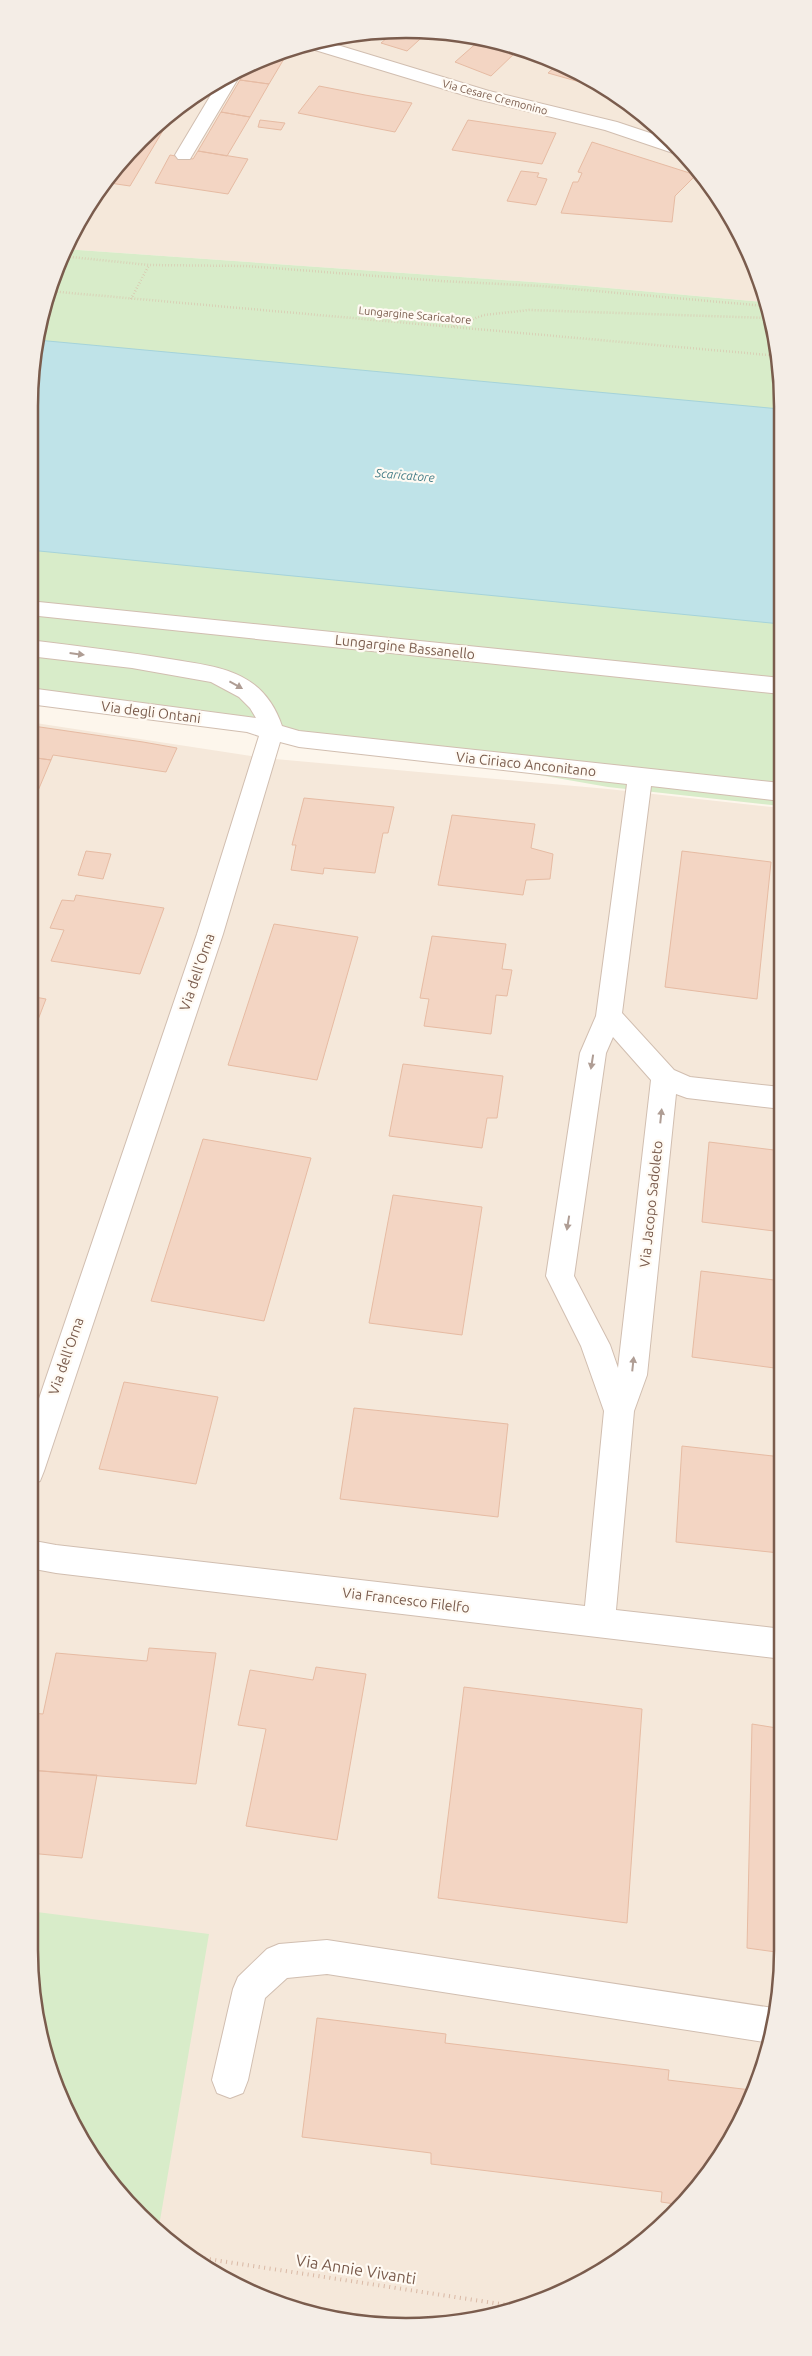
<svg xmlns="http://www.w3.org/2000/svg" width="812" height="2356" viewBox="0 0 812 2356" font-family="Ubuntu,sans-serif">
	<style>
		.residential { fill: #f5e8da }
		.green { fill: #d8ecc9 }
		.water { fill: #bfe3e8; stroke: #a5d3da }
		.building { fill: #f3d5c3; stroke: #e6bba3 }
		.lines { fill: none; stroke-linecap: round; stroke-linejoin: round }
		.minor-casing { stroke: #d1beb0; stroke-width: 2 }
		.path-far1 { stroke: #d9b8a5; stroke-width: 2.5; stroke-dasharray: 0.5 2.5; stroke-linecap: butt }
		.path { stroke: #d9b8a5; stroke-width: 4; stroke-dasharray: 1 4.5; stroke-linecap: butt }
		.minor { fill: #fff; fill-rule: evenodd }
		.oneway { fill: #af9d94 }
		.labels { text-anchor: middle; dominant-baseline: central; stroke-width: 4.5; stroke-linejoin: round; paint-order: stroke }
		.far-street-label { font-size: 11px; fill: #7a5c4d; stroke: #fffaf3 }
		.far-water-label { font-size: 12px; font-style: italic; fill: #437c86; stroke: #fffaf3 }
		.street-label { font-size: 14px; fill: #7a5c4d; stroke: #fffaf3 }
		.near-street-label { font-size: 16px; fill: #7a5c4d; stroke: #fffaf3 }
		.rim { fill: none; stroke: #7a5c4d; stroke-width: 2.5 }
	</style>
	<rect width="100%" height="100%" fill="#fdf6ec"/>
	<path class="residential" d="M430,30L503,42L595,79L689,157L744,239L763,302L575,285L64,249L68,239L107,177L157,123L217,79L284,49L356,32Z
		M29,722L264,758L608,789L781,808L783,1950L770,2047L720,2160L673,2217L616,2264L503,2314L430,2326L357,2324L239,2288L177,2249L123,2199L57,2094L36,2023L29,1950Z"/>
	<path class="green" d="M64,249L575,285L763,302L780,356L781,806L608,787L247,724L29,702V406L42,309Z
		M29,1911L209,1934L158,2232L123,2199L57,2094L36,2023L29,1950Z"/>
	<path class="water" d="M37,340L780,409L781,624L29,550V406Z"/>
	<path class="building" d="M430,30L407,51L381,43L387,38L374,34L376,31Z
		M480,40L517,51L491,76L455,62Z
		M291,47L269,84L240,80L249,65Z
		M558,64L595,79L608,90L548,73Z
		M240,80L269,84L250,117L221,112Z
		M319,86L365,95L412,103L395,132L298,113Z
		M221,112L250,117L227,156L198,151Z
		M166,116L171,117L130,186L103,182L157,123Z
		M260,120L285,123L281,130L258,127Z
		M468,120L556,133L542,164L452,150Z
		M592,142L696,175L675,196L672,222L561,213L573,182H578L582,173L578,172Z
		M198,151L248,159L228,194L155,183L170,155L193,159Z
		M521,171L539,173L537,177L547,179L536,205L507,201Z
		M33,726L143,742L177,748L166,772L53,755L51,760L29,757V735Z
		M29,757L51,760L29,812Z
		M304,798L394,807L388,833H383L375,873L324,868L323,874L291,870L296,845H292Z
		M452,815L535,824L531,848L553,854L550,879L526,880L523,895L438,885Z
		M86,851L111,854L103,879L78,875Z
		M682,851L771,862L757,999L665,987Z
		M76,895L164,908L140,974L51,961L64,930L50,928L62,900L74,901Z
		M274,924L358,937L317,1080L228,1065Z
		M432,936L506,944L502,969L512,970L507,996L496,995L491,1034L424,1026L429,999L420,998Z
		M29,996L46,999L29,1043Z
		M403,1064L503,1076L497,1118H487L482,1148L389,1136Z
		M203,1139L311,1158L264,1321L151,1301Z
		M709,1142L782,1151V1232L702,1222Z
		M393,1195L482,1207L462,1335L369,1323Z
		M701,1271L782,1281V1369L692,1357Z
		M124,1382L218,1397L196,1484L99,1469Z
		M354,1408L508,1424L498,1517L340,1499Z
		M682,1446L782,1457L779,1553L676,1542Z
		M149,1648L216,1653L196,1784L29,1770V1724L31,1713L43,1714L56,1653L147,1661Z
		M316,1667L366,1674L337,1840L246,1826L266,1729L238,1725L250,1670L313,1680Z
		M464,1687L642,1709L627,1923L438,1898Z
		M752,1724L783,1729V1953L747,1948Z
		M29,1770L97,1775L82,1858L29,1853Z
		M317,2018L446,2034L445,2043L669,2070L668,2080L751,2090L720,2160L682,2205L661,2202L662,2192L431,2164V2153L302,2137Z"/>
	<g class="lines">
		<defs>
			<path id="minor" d="M321,40L489,91L617,122L668,139L685,153H673L605,130L477,99L305,47L303,44Z
				M240,69L242,72L190,159H178L175,155L221,78Z
				M29,601L781,678V694L29,615Z
				M29,640C78,646 127,652 176,660C200,664 228,667 249,681C265,691 276,708 282,726L299,731L781,783V801L651,786L622,1013L674,1070L690,1077L781,1087L782,1109L687,1098L676,1094L647,1375L634,1411L616,1610L783,1629V1659L56,1573L29,1568V1540L56,1545L585,1606L604,1411L581,1346L546,1276L580,1053L596,1016L627,784L299,747L280,742L223,934L44,1471L40,1481L29,1485V1428L197,934L259,736L247,732L29,704V688L256,718L250,708L239,697L211,682L132,668L29,656ZM613,1037L651,1080L618,1368L610,1345L574,1276L606,1053Z
				M327,1940L773,2008L775,2009L771,2043L327,1974L287,1978L265,1998L248,2080L243,2093L230,2098L217,2093L212,2080L233,1989L238,1977L267,1949L279,1944Z"/>
		</defs>
		<use href="#minor" class="minor-casing"/>
		<path class="path-far1" d="M61,256L149,265L247,266L441,281L540,286L765,306
			M48,291L780,356
			M131,299L149,265
			M453,326L484,315L529,310L768,318"/>
		<path class="path" d="M188,2256L520,2307"/>
		<use href="#minor" class="minor"/>
	</g>
	<defs><path id="oneway-solid" d="M-6-.8H1V-3.2L6.5 0L1 3.2V.8H-6Z" transform="scale(1.25)"/></defs>
	<g class="oneway">
		<use href="#oneway-solid" transform="translate(77 654) rotate(7)"/>
		<use href="#oneway-solid" transform="translate(236 685) rotate(29)"/>
		<use href="#oneway-solid" transform="translate(592 1062) rotate(99)"/>
		<use href="#oneway-solid" transform="translate(661 1116) rotate(-84)"/>
		<use href="#oneway-solid" transform="translate(568 1223) rotate(99)"/>
		<use href="#oneway-solid" transform="translate(633 1364) rotate(-84)"/>
	</g>
	<g class="labels">
		<g class="far-street-label">
			<text transform="translate(495 97) rotate(15)">Via Cesare Cremonino</text>
			<text transform="translate(415 315) rotate(5)">Lungargine Scaricatore</text>
		</g>
		<g class="far-water-label">
			<text transform="translate(405 475) rotate(5)">Scaricatore</text>
		</g>
		<g class="street-label">
			<text transform="translate(405 647) rotate(6)">Lungargine Bassanello</text>
			<text transform="translate(151 712) rotate(7)">Via degli Ontani</text>
			<text transform="translate(526 764) rotate(6)">Via Ciriaco Anconitano</text>
			<text transform="translate(197 972) rotate(-71)">Via dell'Orna</text>
			<text transform="translate(651 1204) rotate(-84)">Via Jacopo Sadoleto</text>
			<text transform="translate(66 1356) rotate(-71)">Via dell'Orna</text>
			<text transform="translate(406 1600) rotate(7)">Via Francesco Filelfo</text>
		</g>
		<g class="near-street-label">
			<text transform="translate(356 2269) rotate(9)">Via Annie Vivanti</text>
		</g>
	</g>
	<path d="M0 0H812V2356H0ZM406 38H406A368 368 0 0 1 774 406V1950A368 368 0 0 1 406 2318H406A368 368 0 0 1 38 1950V406A368 368 0 0 1 406 38Z" fill="#f4ede6" fill-rule="evenodd"/>
	<path class="rim" d="M406 38H406A368 368 0 0 1 774 406V1950A368 368 0 0 1 406 2318H406A368 368 0 0 1 38 1950V406A368 368 0 0 1 406 38Z"/>
</svg>
